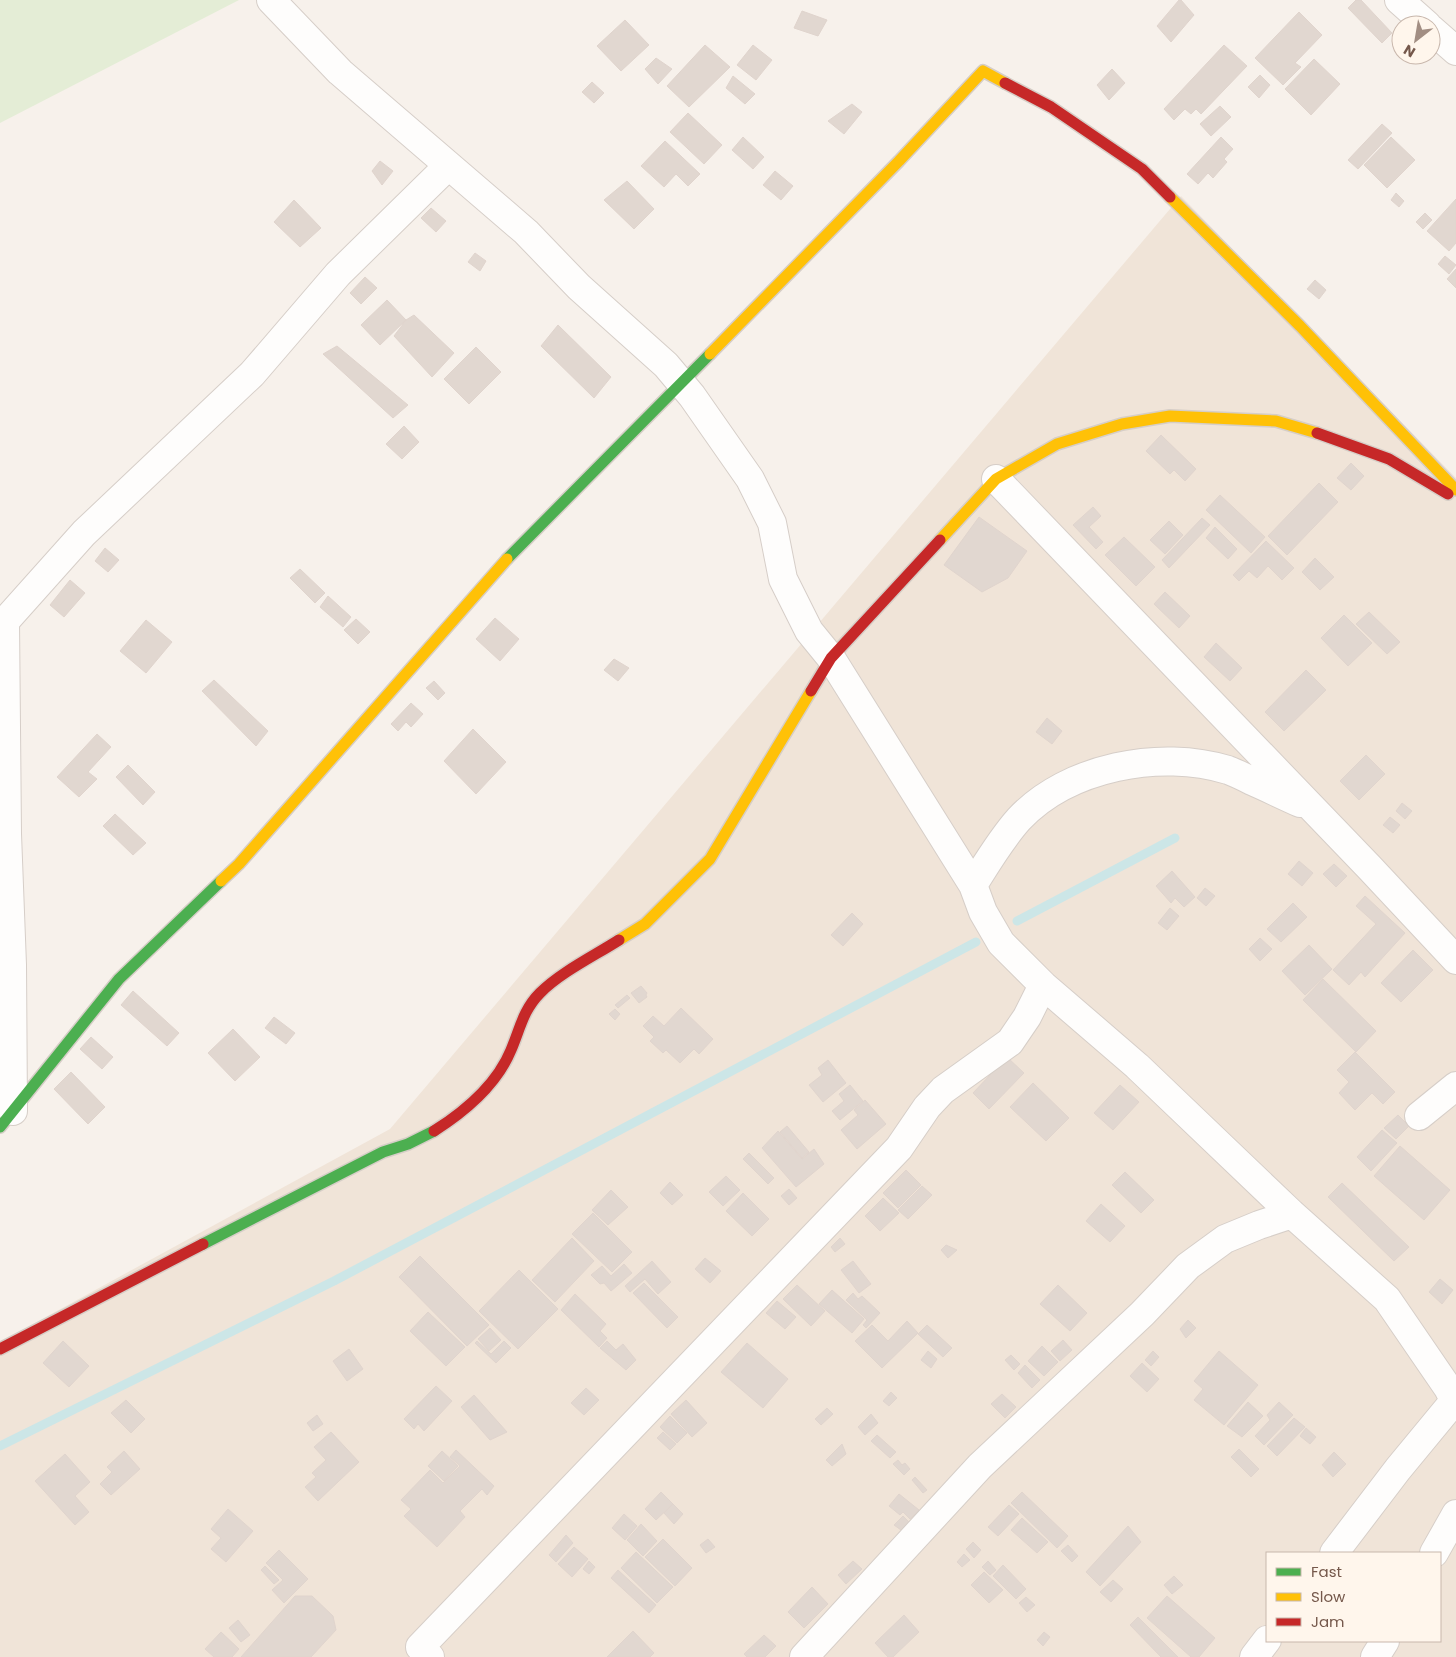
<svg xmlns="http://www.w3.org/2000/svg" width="1456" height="1657" viewBox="0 0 1456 1657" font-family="Poppins,sans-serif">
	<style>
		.residential { fill: #f0e4d8; fill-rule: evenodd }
		.green { fill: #e4edd6 }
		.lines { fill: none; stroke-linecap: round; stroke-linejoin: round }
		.stream { stroke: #cce6e7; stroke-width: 9 }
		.building { fill: #e1d7d0; stroke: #e0d4cd }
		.street-casing { stroke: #d6cec8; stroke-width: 30 }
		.fast-casing { stroke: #d6cec7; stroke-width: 14 }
		.slow-casing { stroke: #d6cec7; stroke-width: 14 }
		.jam-casing { stroke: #d6cec7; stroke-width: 14 }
		.street { stroke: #fefdfc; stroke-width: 28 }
		.fast { stroke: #4caf50; stroke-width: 11 }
		.slow { stroke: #ffc107; stroke-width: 11 }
		.jam { stroke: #c62828; stroke-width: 11 }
	</style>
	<rect width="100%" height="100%" fill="#f7f1eb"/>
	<path class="residential" d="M1181,196L1456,478V1657H0V1342L390,1129ZM1267,1553H1440V1641H1267Z"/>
	<path class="green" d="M0,0H239L0,123Z"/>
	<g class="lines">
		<path class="stream" d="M1017,921L1175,838
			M0,1446L334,1281L976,942"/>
	</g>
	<path class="building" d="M1179,0H1181L1194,15L1171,42L1157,26Z
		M1356,0H1361L1392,33L1382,43L1348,8Z
		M802,11L827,20L818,36L794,28Z
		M1299,12L1322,35L1295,63L1301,67L1283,85L1255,58Z
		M625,20L649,45L621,71L597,46Z
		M705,45L730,67L689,107L667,86Z
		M753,45L772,60L756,80L737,65Z
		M1224,45L1247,66L1201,114L1196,109L1191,114L1185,109L1174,120L1164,109Z
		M656,58L672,69L658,84L645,69Z
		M1314,59L1340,84L1311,115L1285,89Z
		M1112,69L1125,83L1109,100L1097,85Z
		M1260,75L1270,85L1259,98L1248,87Z
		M733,76L755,94L745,104L726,88Z
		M592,82L604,93L594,103L582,92Z
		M852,104L862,112L844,134L828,121Z
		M1220,106L1231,117L1211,136L1200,124Z
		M688,113L722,145L704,164L670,132Z
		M1382,124L1392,133L1358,169L1348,160Z
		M743,137L764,157L753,169L732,150Z
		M1221,137L1233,149L1224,159L1227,162L1213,178L1208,173L1198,184L1187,174Z
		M1391,137L1415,160L1387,188L1364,165Z
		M665,141L700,174L688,186L676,174L664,187L641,166Z
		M380,161L393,171L382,185L372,171Z
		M775,171L793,186L781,200L763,185Z
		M627,181L654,209L634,229L604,200Z
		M1396,193L1404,201L1399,207L1391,200Z
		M1456,199V243L1449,251L1427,231Z
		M294,200L321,228L300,247L274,222Z
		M431,208L446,221L436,232L421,218Z
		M1425,213L1432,220L1423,229L1416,222Z
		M475,253L486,261L480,271L468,262Z
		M1445,256L1456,265L1449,274L1438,264Z
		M1456,269V288L1447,279Z
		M365,277L377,288L361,304L350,293Z
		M1315,280L1326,290L1319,299L1307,289Z
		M387,300L406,320L380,345L361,325Z
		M414,315L454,353L432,377L394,336L406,320Z
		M558,325L611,377L594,398L541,346Z
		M337,346L408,405L393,418L323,354Z
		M476,347L501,372L469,404L444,379Z
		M404,426L419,442L402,459L386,444Z
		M1161,435L1196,469L1185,481L1174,470L1170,474L1146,451Z
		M1351,463L1364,476L1351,490L1337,478Z
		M1319,483L1338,502L1287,555L1268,536Z
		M1220,495L1265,537L1251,553L1206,510Z
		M1093,507L1101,516L1089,527L1103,542L1096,549L1073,525Z
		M979,517L1027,551L1008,578L982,592L944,565Z
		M1202,518L1210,525L1169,568L1162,560Z
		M1169,521L1183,535L1165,554L1150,540Z
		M1215,527L1237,549L1228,559L1206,538Z
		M1124,537L1155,567L1136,586L1105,555Z
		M1266,541L1294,568L1282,580L1268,566L1257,578L1249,571L1239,581L1233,575Z
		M105,548L119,560L108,572L95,561Z
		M1315,558L1334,577L1320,590L1302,572Z
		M300,569L325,593L315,603L290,578Z
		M70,580L85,593L64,617L50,605Z
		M1165,592L1190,616L1179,628L1154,604Z
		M328,596L351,617L343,627L320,607Z
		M1369,612L1400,642L1387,654L1356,624Z
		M1344,615L1372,643L1348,666L1321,638Z
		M495,618L519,639L500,661L476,639Z
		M356,619L370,632L358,644L344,630Z
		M146,620L172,642L146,673L120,651Z
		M1216,643L1242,668L1230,681L1204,657Z
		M614,659L629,668L618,681L604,670Z
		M1306,670L1326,690L1284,731L1265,712Z
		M214,680L268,731L256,746L202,691Z
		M434,681L445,693L438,700L426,688Z
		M411,703L423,714L411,727L406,722L398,731L391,724Z
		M1047,718L1062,731L1052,744L1036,732Z
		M473,729L506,762L476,794L444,761Z
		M97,734L111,747L88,772L97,779L79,797L57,777Z
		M1366,755L1385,774L1359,800L1340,781Z
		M128,765L155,792L143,805L116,777Z
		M1402,803L1412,811L1405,819L1396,811Z
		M115,814L146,843L133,855L103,826Z
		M1390,817L1400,825L1393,833L1383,825Z
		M1299,861L1313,873L1302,886L1288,874Z
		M1334,864L1347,876L1336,887L1323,874Z
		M1172,871L1195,897L1184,907L1175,898L1171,903L1156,886Z
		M1205,888L1215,896L1206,906L1197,898Z
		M1365,896L1405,933L1365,977L1361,972L1349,985L1333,970L1376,924L1356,906Z
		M1293,903L1307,917L1281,942L1267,929Z
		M1170,908L1179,916L1167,930L1158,923Z
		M852,913L863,924L843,946L831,935Z
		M1260,938L1272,949L1260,961L1249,949Z
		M1309,945L1332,969L1305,995L1282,971Z
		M1413,950L1433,970L1401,1002L1381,983Z
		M1323,979L1376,1031L1356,1052L1303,1000Z
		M641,986L647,993L646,995L647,997L639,1003L631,993Z
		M133,991L179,1033L167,1046L121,1005Z
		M627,995L630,998L618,1008L615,1005Z
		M681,1008L713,1039L699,1054L694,1049L680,1063L666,1050L663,1053L650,1041L654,1037L643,1026L653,1016L664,1026Z
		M615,1009L620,1014L615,1020L609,1014Z
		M274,1017L295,1033L286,1044L265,1028Z
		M233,1029L260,1057L235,1081L208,1053Z
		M91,1037L113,1057L102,1069L80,1049Z
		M1355,1052L1395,1092L1383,1104L1372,1093L1355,1110L1339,1093L1349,1082L1337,1070Z
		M1007,1057L1024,1073L989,1109L973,1093Z
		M828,1060L846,1083L823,1102L809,1085L822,1075L818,1068Z
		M71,1072L105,1107L88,1124L54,1089Z
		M1033,1083L1069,1118L1046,1141L1010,1107Z
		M850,1085L863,1101L840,1120L832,1111L844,1101L839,1094Z
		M1120,1085L1139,1102L1113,1130L1094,1113Z
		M865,1100L886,1124L857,1149L841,1130L858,1115L854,1110Z
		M1398,1115L1409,1126L1396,1139L1384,1128Z
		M787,1126L809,1152L802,1158L780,1132Z
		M1382,1130L1397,1143L1371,1171L1357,1157Z
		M778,1131L802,1159L814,1149L824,1164L796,1187L762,1148Z
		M1400,1146L1450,1190L1424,1220L1374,1176Z
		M749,1153L774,1178L768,1184L743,1159Z
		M906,1170L921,1185L898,1208L883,1193Z
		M1125,1172L1154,1200L1141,1213L1112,1185Z
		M726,1176L740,1190L723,1206L709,1192Z
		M670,1182L683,1195L672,1205L660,1193Z
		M1342,1183L1409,1247L1394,1261L1328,1197Z
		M922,1186L932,1195L908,1219L898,1210Z
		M789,1189L797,1198L789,1205L781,1196Z
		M611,1190L628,1207L608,1225L592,1210Z
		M743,1193L769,1219L752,1236L726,1211Z
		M883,1198L899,1213L880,1231L865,1216Z
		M1101,1204L1125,1226L1110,1242L1086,1221Z
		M593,1213L632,1252L612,1272L572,1234Z
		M572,1238L594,1261L555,1302L532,1280Z
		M840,1238L845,1244L835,1252L831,1247Z
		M946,1245L957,1250L948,1258L941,1250Z
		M420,1256L489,1325L467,1346L399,1277Z
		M705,1258L721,1271L710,1283L695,1269Z
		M652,1261L671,1282L658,1294L645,1279L630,1292L625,1286Z
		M853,1261L871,1284L859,1293L841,1270Z
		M624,1264L632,1273L611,1291L604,1283L600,1284L591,1275L602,1266L611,1276Z
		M519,1270L558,1309L518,1349L479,1311Z
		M1440,1279L1453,1290L1442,1304L1429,1292Z
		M644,1283L678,1317L667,1328L633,1293Z
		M797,1285L825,1311L811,1326L783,1299Z
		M1058,1285L1087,1313L1070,1331L1040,1304Z
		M832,1290L864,1319L852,1333L819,1304Z
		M853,1293L858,1299L862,1296L880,1313L866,1328L863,1325L867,1320L846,1300Z
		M575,1294L606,1324L600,1331L607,1338L599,1347L561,1310Z
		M777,1301L796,1317L785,1329L766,1313Z
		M428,1312L465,1347L446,1366L410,1331Z
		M1188,1320L1196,1328L1186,1338L1180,1329Z
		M907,1321L918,1333L882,1368L855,1341L872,1325L888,1341Z
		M927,1325L952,1348L943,1357L918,1334Z
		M490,1328L501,1340L489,1351L478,1339Z
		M1063,1340L1072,1350L1060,1361L1051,1351Z
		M63,1341L89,1366L69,1387L43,1363Z
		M477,1341L491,1354L504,1341L511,1348L496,1363L475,1343Z
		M607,1341L616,1350L623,1344L636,1360L626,1370L600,1348Z
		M747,1343L788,1379L763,1408L721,1372Z
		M1042,1346L1058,1362L1044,1376L1028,1361Z
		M349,1349L363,1369L347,1381L333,1361Z
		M928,1351L937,1359L931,1368L921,1360Z
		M1153,1351L1159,1357L1151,1366L1145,1360Z
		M1219,1351L1258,1385L1224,1425L1194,1400L1203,1389L1194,1381Z
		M1011,1355L1020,1364L1014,1370L1005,1360Z
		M1142,1363L1159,1379L1147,1392L1130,1376Z
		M1025,1365L1040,1380L1032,1388L1018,1373Z
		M436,1386L452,1401L424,1431L418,1424L414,1429L404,1419Z
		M586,1388L599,1400L584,1415L571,1403Z
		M891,1392L897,1398L889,1406L883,1401Z
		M1002,1394L1016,1407L1005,1418L991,1404Z
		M474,1395L507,1432L490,1440L461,1407Z
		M126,1400L145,1419L131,1433L111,1413Z
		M686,1400L707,1423L692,1437L671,1414Z
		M1248,1402L1263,1416L1242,1437L1227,1426Z
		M1279,1402L1293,1415L1264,1445L1255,1436L1270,1420L1267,1415Z
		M827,1408L833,1414L821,1425L815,1419Z
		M871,1414L878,1423L865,1435L858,1427Z
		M317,1415L323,1424L313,1431L307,1423Z
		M670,1416L687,1433L677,1443L660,1427Z
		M1294,1418L1305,1427L1277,1456L1267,1446Z
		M1306,1428L1316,1437L1310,1444L1300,1436Z
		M331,1432L359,1462L318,1501L305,1487L316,1477L312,1473L326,1460L314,1447Z
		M663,1432L676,1444L670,1450L657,1438Z
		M877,1435L896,1452L890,1458L871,1441Z
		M842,1444L846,1454L832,1466L826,1460Z
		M1239,1449L1259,1469L1251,1477L1231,1457Z
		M456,1450L494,1486L487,1495L482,1489L460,1511L465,1517L437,1547L404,1516L411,1509L401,1500L430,1470L443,1483L460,1466L450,1457Z
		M124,1451L140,1469L111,1495L100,1484L112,1472L107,1467Z
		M442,1451L458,1466L444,1481L428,1466Z
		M1334,1452L1346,1464L1333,1477L1322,1465Z
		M65,1454L90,1482L75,1496L89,1512L75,1525L35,1481Z
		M898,1460L902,1465L905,1463L910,1469L904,1475L893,1464Z
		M915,1477L927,1490L923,1493L912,1480Z
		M661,1492L673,1504L656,1520L645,1509Z
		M1022,1492L1068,1536L1057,1548L1011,1503Z
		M899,1494L919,1510L910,1519L903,1512L900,1515L889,1506Z
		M673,1504L683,1514L674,1524L664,1513Z
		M1009,1505L1019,1514L998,1536L988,1527Z
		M228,1509L253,1531L226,1562L211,1549L221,1538L211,1529Z
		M624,1514L637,1526L625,1540L612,1528Z
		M903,1516L909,1522L901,1530L894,1525Z
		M1022,1518L1048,1542L1037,1553L1011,1530Z
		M641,1524L657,1541L643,1556L627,1540Z
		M1128,1526L1141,1542L1100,1586L1086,1572Z
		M566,1535L573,1543L556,1562L549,1555Z
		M663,1539L692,1568L675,1586L645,1557Z
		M708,1539L715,1547L706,1553L700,1545Z
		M973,1542L981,1550L974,1558L966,1549Z
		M1068,1545L1078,1556L1072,1562L1061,1551Z
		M574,1547L588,1559L572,1577L558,1564Z
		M279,1550L308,1579L284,1603L272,1590L283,1580L266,1563Z
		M636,1552L673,1587L657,1603L621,1568Z
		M964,1554L970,1560L962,1567L957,1562Z
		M589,1561L595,1567L589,1574L583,1569Z
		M853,1561L862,1569L846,1584L838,1575Z
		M988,1561L996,1570L990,1575L982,1567Z
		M1003,1565L1026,1589L1016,1599L993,1576Z
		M265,1566L279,1580L274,1584L261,1570Z
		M618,1570L656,1605L649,1613L611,1578Z
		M984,1572L1003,1590L989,1603L971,1585Z
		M1174,1576L1183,1585L1172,1594L1164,1585Z
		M1113,1580L1123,1589L1111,1602L1100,1592Z
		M812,1587L828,1604L804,1628L788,1612Z
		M295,1596H312L333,1616L336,1630L311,1657H241Z
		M1167,1596L1215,1638L1199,1657H1191L1147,1618Z
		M1026,1597L1035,1605L1027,1612L1019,1603Z
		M904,1615L919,1632L893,1657H888L875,1643Z
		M1138,1617L1178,1657H1161L1130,1625Z
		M238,1620L250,1635L241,1642L229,1628Z
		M633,1631L654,1653L650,1657H607Z
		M221,1632L239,1649L232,1657H214L205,1649Z
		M1044,1632L1050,1637L1043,1646L1037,1640Z
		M764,1635L776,1646L765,1657H747L744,1654Z"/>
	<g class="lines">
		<defs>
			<path id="street" d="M271,0L340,72L526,232L579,287L666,365L692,396L750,479L772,523L783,579L809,631L831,658L973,885L983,912L1001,943L1043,985
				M1399,0L1427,25
				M1431,29L1456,51
				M996,479L1369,867L1456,960
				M5,622L7,834L12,965L13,1111
				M0,627L84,533L252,374L338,274L448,166
				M973,885C987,863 1001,839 1019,819C1068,767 1160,749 1228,770C1236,773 1244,777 1252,781C1268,788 1284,796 1300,803
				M1419,1116L1456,1086
				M1434,1553L1456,1514
				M430,1657L420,1647L899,1148L927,1107L943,1090L1010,1042L1027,1017L1043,985L1137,1066L1292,1214L1387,1299L1448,1388L1453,1398L1450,1406L1398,1469L1334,1553
				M804,1657L980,1466L1142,1314L1188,1266L1225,1239L1259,1225L1292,1214
				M1254,1657L1267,1640
				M1375,1657L1385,1641"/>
			<path id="fast" d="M507,559L710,354
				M0,1127L119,979L221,881
				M203,1244L383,1152L408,1144L434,1131"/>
			<path id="slow" d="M1170,197L1300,326L1456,490
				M710,354L899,161L983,71L1005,83
				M940,540L996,479L1057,444L1122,424L1170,416L1276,421L1317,433
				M221,881L239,864L507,559
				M619,940L645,924L710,859L811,691"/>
			<path id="jam" d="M1005,83L1051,107L1142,169L1170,197
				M1317,433L1389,459L1448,494
				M811,691L831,658L940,540
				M434,1131C464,1112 497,1084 511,1050C520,1029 523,1010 540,993C561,972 594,956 619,940
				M0,1349L203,1244"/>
		</defs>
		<use href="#street" class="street-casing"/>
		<use href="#fast" class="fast-casing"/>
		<use href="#slow" class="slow-casing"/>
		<use href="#jam" class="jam-casing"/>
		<use href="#street" class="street"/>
		<use href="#fast" class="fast"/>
		<use href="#slow" class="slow"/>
		<use href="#jam" class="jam"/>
	</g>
	<rect x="1266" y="1552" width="175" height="90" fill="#fff6ec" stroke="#c8b7ac"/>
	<rect x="1276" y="1568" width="25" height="8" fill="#4caf50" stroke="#c8b7ac"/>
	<text x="1311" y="1577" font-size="15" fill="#75584b">Fast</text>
	<rect x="1276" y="1593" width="25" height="8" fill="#ffc107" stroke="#c8b7ac"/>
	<text x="1311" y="1602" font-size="15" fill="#75584b">Slow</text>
	<rect x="1276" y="1618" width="25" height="8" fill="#c62828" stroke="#c8b7ac"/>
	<text x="1311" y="1627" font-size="15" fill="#75584b">Jam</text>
	<g transform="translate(1416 40) rotate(211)"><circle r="24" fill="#fff6ec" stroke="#c8b7ac"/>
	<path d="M0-4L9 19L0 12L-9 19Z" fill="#a28e83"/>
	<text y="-8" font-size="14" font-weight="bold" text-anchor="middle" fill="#75584b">N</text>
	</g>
</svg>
